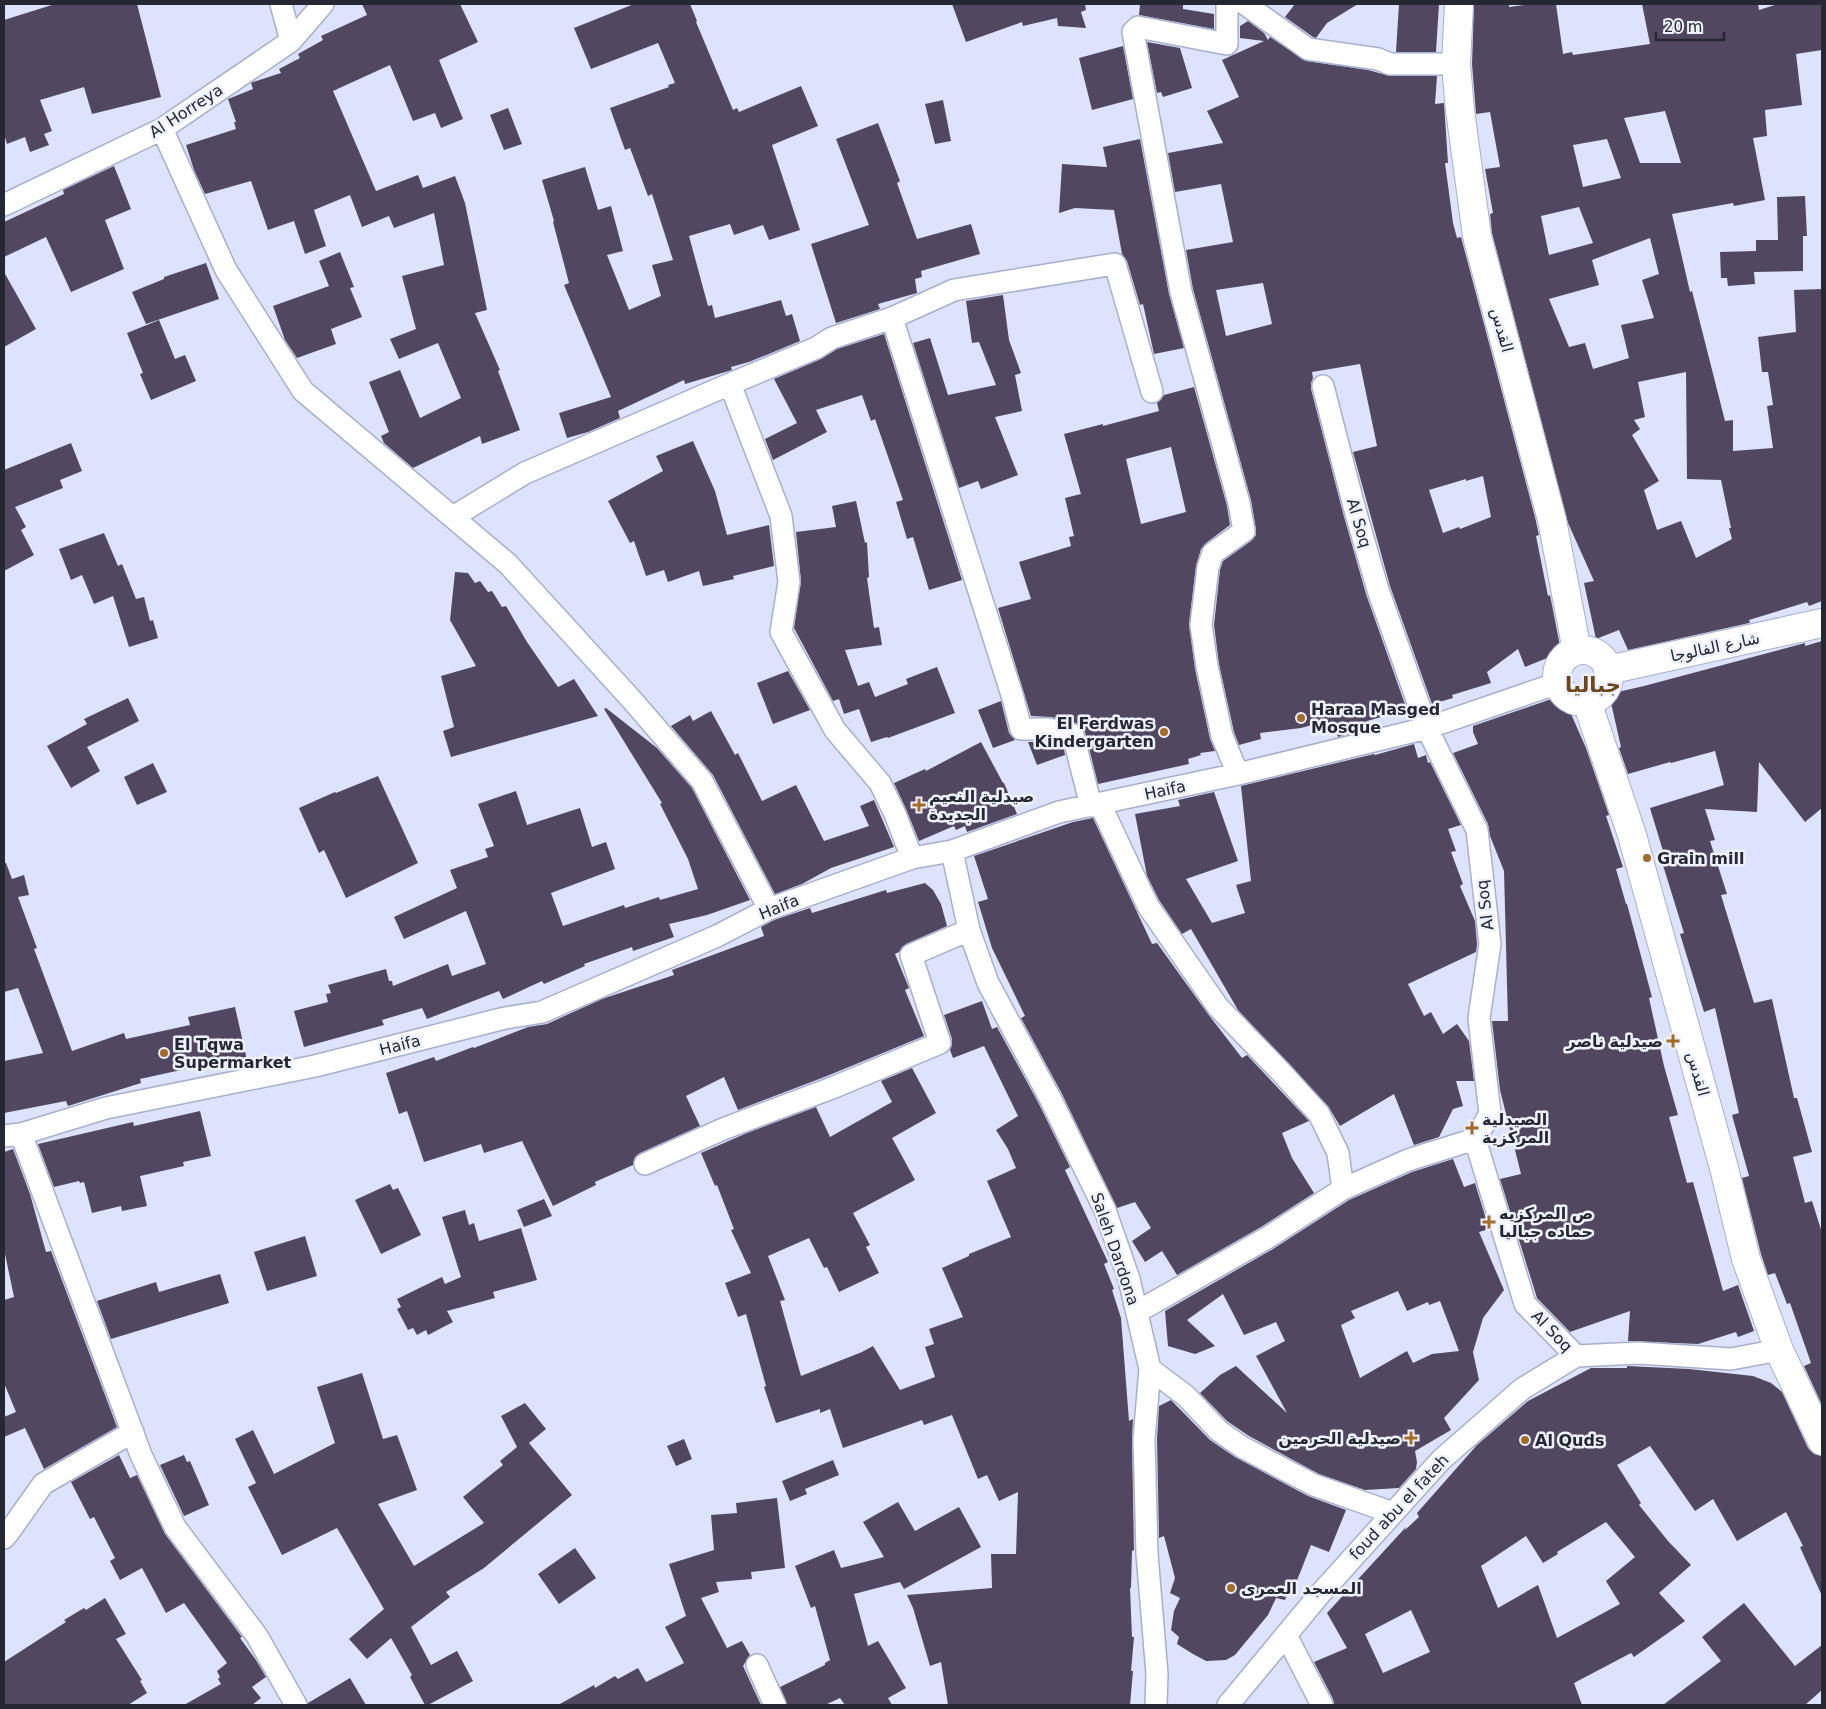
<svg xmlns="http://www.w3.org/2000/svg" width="1826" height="1709" viewBox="0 0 1826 1709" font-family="'DejaVu Sans',Cairo,sans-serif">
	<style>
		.building { fill: #524760; fill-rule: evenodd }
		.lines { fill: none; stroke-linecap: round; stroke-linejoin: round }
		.minor-casing { stroke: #a8afcd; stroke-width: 24 }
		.secondary-casing { stroke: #a8afcd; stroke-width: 30 }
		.minor { stroke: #fff; stroke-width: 21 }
		.secondary { stroke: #fff; stroke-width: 28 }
		.poi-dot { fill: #a46c29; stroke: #eef1fe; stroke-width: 2 }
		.labels { text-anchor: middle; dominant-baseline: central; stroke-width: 5; stroke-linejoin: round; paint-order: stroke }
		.street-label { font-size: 16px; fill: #252733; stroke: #eef1fe }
		.poi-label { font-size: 16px; font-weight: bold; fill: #252733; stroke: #eef1fe; text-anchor: start }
		.district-label { font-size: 21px; font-weight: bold; fill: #6d4719; stroke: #eef1fe }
	</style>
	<rect width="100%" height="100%" fill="#dde3fc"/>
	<path class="building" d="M55,4H137L161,97L92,114L84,87L40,100L52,131L44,134L49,145L30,152L25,137L7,144L4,134V20Z
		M362,4H460L478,42L439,60L463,119L441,128L435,113L413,121L390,65L333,91L376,191L418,175L423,188L455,176L465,203L487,310L475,313L500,370L498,371L520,430L482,444L480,436L413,468L384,443L381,436L389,432L369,382L400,370L420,418L461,398L438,343L399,359L390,339L416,329L402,276L444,265L434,213L394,228L389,216L362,227L350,195L314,210L326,246L305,254L294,221L268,230L251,181L205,194L194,170L186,145L236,129L234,122H236L228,99L253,89L251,83L253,82L281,73L279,69L300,58L298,54L323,40L321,36L367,15Z
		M634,4H690L697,21L696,22L733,110L737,108L739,112L801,86L818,126L772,145L800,230L769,240L763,225L734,235L730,224L689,236L708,306L712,305L715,318L781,300L786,316L792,314L800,341L749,362L731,367L732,370L685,384L684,380L618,411L620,418L588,432L567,438L559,413L611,397L564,285L569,283L553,222L554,221L542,180L585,167L598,210L611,206L623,251L607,255L629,310L661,296L652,265L673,260L652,194L648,196L630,148L625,150L610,108L669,87L668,85L675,83L658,43L591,69L574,28Z
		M952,4H1085L1086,10L1081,12L1086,28L1058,26L1057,18L1023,26L1022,22L966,42Z
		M1140,4H1183V9L1214,14V29L1139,15Z
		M1295,4H1358L1327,23L1316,38L1313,37L1285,17Z
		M1399,4H1439L1436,52H1396Z
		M1474,4H1509V7L1531,4H1556L1563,54L1572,52L1573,55L1650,44L1642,4H1758L1759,10L1778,4H1822V50L1796,54L1802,105L1765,110L1767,136L1753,138L1765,200L1734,206L1733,203L1672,214L1690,292L1692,291L1725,421L1733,420V451L1773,448L1767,406L1773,405L1768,372H1762L1758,337L1796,332L1794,290L1822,289V601L1809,606L1807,602L1749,620L1750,623H1749L1628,650L1619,630L1596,639L1584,583L1594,581L1568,523L1492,233L1490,214L1493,213L1485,169L1500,167L1490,112L1476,114L1472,64ZM1665,111L1681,163H1640L1624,118ZM1607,139L1621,178L1583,187L1573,145ZM1579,207L1593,243L1549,255L1541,216ZM1650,238L1659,274L1642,280L1654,318L1621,325L1629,358L1593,369L1585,343L1569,347L1549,299L1599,285L1592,260ZM1686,372L1687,479L1721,480L1731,528H1729L1732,539L1696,558L1681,521L1657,530L1644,490L1659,481L1632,435L1640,429L1634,420L1645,417L1638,382Z
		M1248,21L1264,33L1268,40L1270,37L1306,61L1368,70L1390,76H1437L1435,104L1444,103L1448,163H1445L1453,223L1457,238L1461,237L1535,517L1539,535L1536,536L1548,596L1550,595L1560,646H1557V654L1525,667L1518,649L1487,672L1491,683L1452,695L1453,698L1432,704L1390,586L1353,452L1377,446L1360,364L1312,372L1313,378L1311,383V389L1343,513L1366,594L1407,710L1367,721L1369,729L1338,737L1334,724L1328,725L1327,721L1301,728L1260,733L1261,739L1239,745L1234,732L1219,664L1214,625L1220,570L1223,561L1251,541L1256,535V529L1251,500L1193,289L1186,250L1233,242L1221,184L1175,192L1168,153L1223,143L1207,111L1239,97L1222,60L1264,41L1240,38V26ZM1263,283L1272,324L1226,336L1216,290ZM1483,476L1491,517L1460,529L1459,527L1443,533L1429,490L1466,479V481Z
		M1147,42L1180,48L1192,88L1163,97L1161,92L1157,93Z
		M1123,46L1133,99L1092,110L1079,58Z
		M943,100L951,141L935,144L925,104Z
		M508,108L522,144L504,150L490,115Z
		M878,123L900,181L897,183L917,239L971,224L980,254L921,271L922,277L915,279L917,293L878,304L880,309L836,323L811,244L869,225L836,139Z
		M1140,139L1169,294L1184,348L1154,354L1143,304L1140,305L1127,261L1122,254L1114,210L1075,208L1059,213L1062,164L1107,167L1103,147Z
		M114,166L131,209L105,220L124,269L71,292L46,237L4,257V222L64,194L63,190Z
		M1805,196L1807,236H1803V271L1754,272L1755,284L1728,286L1727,278H1721L1720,252L1756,251V240H1778L1777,197Z
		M340,252L354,287L350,288L362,317L331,329L336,344L297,358L285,340L273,306L329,286L319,261Z
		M206,263L219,299L146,324L132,292L164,279V277Z
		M4,272L36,329L4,347Z
		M1003,295L1009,340L1021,373L1015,375L1022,411L995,417L1018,475L981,489L978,481L959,488L913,343L930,338L948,395L996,385L979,342L972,343L966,301Z
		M159,320L175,359L185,355L196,381L151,400L140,374L143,373L127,333Z
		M884,334L962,580L929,590L913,537L907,539L896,502L903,500L875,419L871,421L862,395L816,410L827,432L773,460L765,439L797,423L774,379L821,359L837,349Z
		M1194,387L1227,506L1230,525L1206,543L1201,549L1196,566L1189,624L1195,669L1210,739L1215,751L1200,753L1201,755L1188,759L1189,764L1098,784L1085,732L1081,726L1076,723L1051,717L1031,716L998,608L1031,599L1019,562L1071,546L1069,537L1074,536L1065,498L1081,494L1064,434L1103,424V426L1159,411L1157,403L1164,395ZM1171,447L1186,512L1141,524L1126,459Z
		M693,441L715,491L727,535L769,525L774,566L733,576L734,579L703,586L699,571L668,582L664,570L646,576L634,541L630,543L608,501L663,471L656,456Z
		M71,443L82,471L60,480L63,488L15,507L26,527L21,530L34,555L4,571V470Z
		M856,501L865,543L867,542L869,577L867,578L874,628L879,627L882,645L845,650L858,686L869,682L875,697L908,684L906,679L937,667L955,713L888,738L887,737L871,742L859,709L844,714L839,699L833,701L794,628L801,581L796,532L836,527L832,506Z
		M104,533L118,566L122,564L136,599L144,597L150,621L153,620L158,638L129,647L113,596L94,604L82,575L71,580L59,549Z
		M455,572L468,573L475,583L480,581L488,592L492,591L502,607L506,606L527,642L558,687L574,679L598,716L451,757L443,731L454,727L441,676L476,666L450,620Z
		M1822,641V808L1805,822L1759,762L1757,812L1705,809L1715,840L1710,841L1727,894L1721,895L1754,1003L1772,999L1794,1098H1797L1812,1152L1793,1157L1805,1203L1812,1201L1822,1233V1405L1804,1366L1811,1363L1790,1303L1787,1304L1775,1273L1768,1275L1761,1254L1742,1178L1749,1176L1732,1115L1739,1113L1715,1008L1704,1012L1680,934L1684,933L1662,862L1666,861L1650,808L1724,785L1715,751L1671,763L1670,762L1628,774L1619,748L1621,747L1609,694L1644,686L1805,643V646Z
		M788,671L810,710L773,724L757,683Z
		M1560,696L1564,698L1586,748L1609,815L1606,816L1623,867L1616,869L1626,904H1627L1652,997L1649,998L1664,1066L1678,1115L1669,1117L1687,1183L1693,1182L1723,1291L1738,1285L1754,1331L1738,1337L1736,1332L1698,1344L1628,1341L1630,1311L1570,1332L1537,1298L1500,1179L1521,1174L1500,1090L1492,1021H1508L1504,871L1490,836L1488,824L1453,753L1478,744L1473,732V726Z
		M128,698L139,721L87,747L100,771L71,788L47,746L87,724L84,719Z
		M1001,701L1009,733L1015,740L993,748L978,710Z
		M606,708L657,748L692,788L750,900L707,915L669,924L674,937L633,951L632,947L584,964L585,966L544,984L542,981L503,999L499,991L427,1019L422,1008L382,1020L384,1025L304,1047L294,1011L328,1002L326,994L331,993L328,985L386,969L389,981H392L393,986L448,964L452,976L486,964L466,911L404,939L394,917L457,888L450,870L488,857L485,849L494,846L478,804L516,791L527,825L580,808L592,847L606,842L615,869L551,893L563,926L624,905L625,908L659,897L660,900L698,889L688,859L660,804L662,803L604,709Z
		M711,711L735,755L738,753L762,801L796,785L824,841L869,826L860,806L874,800L894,847L831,868L802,884L775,894L713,775L671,726L690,715L693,721Z
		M981,742L1003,783H1004L1017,814L967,832L965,826L956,830L954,826L919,841L906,809L894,783L925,769L926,771Z
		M1028,742H1047L1063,745L1065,755L1037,765Z
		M1414,744L1418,758L1426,755L1428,763L1430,762L1461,825L1448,829L1456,851L1451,852L1463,884L1460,886L1475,921L1477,944L1476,952L1408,984L1424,1016L1431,1012L1443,1034L1457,1024L1469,1041L1474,1081H1456L1463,1106L1453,1109L1439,1137L1414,1145L1394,1094L1340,1126L1328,1106L1238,1010L1191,929L1182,934L1159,900L1147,876L1135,814L1180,806L1178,800L1214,792L1238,861L1186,879L1212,923L1245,913L1236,885L1251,881L1241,786L1374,754L1375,755Z
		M153,763L167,792L137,805L124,777Z
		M378,776L418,863L346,898L324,850L319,853L299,808L335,792L336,793Z
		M1093,818L1152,944L1157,943L1208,1014L1242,1058L1247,1055L1309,1121L1282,1133L1292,1158L1314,1193L1261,1227L1177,1275L1162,1251L1145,1262L1132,1241L1151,1228L1135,1202L1117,1208L1061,1092L1021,1018L1025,1016L992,948L978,902L988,899L974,856L1073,822Z
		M4,863H6L12,879L24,875L29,895L18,897L37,948L34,949L72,1051L124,1033L126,1039L190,1025L188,1017L235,1007L247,1060L200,1070L199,1066L140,1079L141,1083L68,1106L66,1101L4,1113V1061L43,1053L18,988L4,992Z
		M925,883L933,890L941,904L947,926L906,944L902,947L899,952L895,954L909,988L905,990L924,1036L827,1076L738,1110L724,1077L686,1096L700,1126L640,1153L635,1157L633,1165L595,1182L596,1185L553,1206L522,1141L484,1153L481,1144L424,1162L407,1111L399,1114L386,1073L434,1057L436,1061L473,1047L474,1048L528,1027L547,1024L602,999L674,975L672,970L764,936L761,927L774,920L810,908L812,913L886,890L887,893Z
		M982,1001L992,1029L997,1027L1039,1104L1070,1167L1065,1170L1108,1262L1104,1264L1114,1289L1112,1290L1121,1318L1129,1421L1133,1419L1132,1439L1134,1550L1132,1551L1131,1588H1130L1132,1637H1134L1131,1671H1133L1130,1705H948L941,1662L930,1666L913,1608L907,1595L992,1588L991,1554H1016L1018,1492L999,1501L987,1475L978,1479L952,1415L924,1425L922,1420L843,1448L830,1409L820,1413V1409L776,1423L764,1387L766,1386L746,1314L738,1317L725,1283L751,1273L731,1230L734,1229L717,1185L715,1186L701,1153L747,1133L816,1107L830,1137L892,1102L881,1081L912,1068L936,1113L892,1138L915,1180L853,1213L870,1245L866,1247L879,1273L839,1292L827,1267L824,1268L809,1238L768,1256L785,1300L780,1301L801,1376L862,1352L873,1346L900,1390L935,1377L925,1347L934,1344L929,1329L963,1317L942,1268L969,1256V1254L1011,1237L987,1181L1016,1168L1008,1149L996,1130L1018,1116L984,1046L953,1058L950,1050L952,1045V1039L944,1015Z
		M200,1111L211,1156L183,1162L184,1166L140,1176L147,1206L122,1211L121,1206L92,1213L84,1182L80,1183L79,1181L54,1187L38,1144L133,1122L134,1126Z
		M13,1149L30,1194L46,1252L51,1251L117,1427L44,1469L25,1428L4,1437V1417L16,1412L4,1383V1300L14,1297L4,1249V1152Z
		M1453,1159L1464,1187L1475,1183L1489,1229L1479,1232L1504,1290L1483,1318L1473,1352L1479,1380L1444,1418L1451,1430L1415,1451L1417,1462L1416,1469L1399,1488L1365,1490L1319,1474L1249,1436L1227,1421L1200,1393L1220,1375L1236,1366L1287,1413L1256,1356L1285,1341L1276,1322L1244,1335L1223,1294L1187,1320L1215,1346L1195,1354L1168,1346L1165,1311L1273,1249L1349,1200L1412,1172ZM1398,1291L1407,1311L1428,1302L1429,1305L1440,1301L1459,1351L1432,1354L1413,1363L1407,1351L1360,1378L1341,1325L1355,1318L1351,1311Z
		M390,1184L393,1190L398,1188L421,1235L381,1254L355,1200Z
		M544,1199L552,1216L524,1227L517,1210Z
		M465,1210L469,1225L474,1223L479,1241L521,1228L537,1280L493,1292L495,1298L447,1311L453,1322L428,1335L426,1330L417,1335L413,1328L408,1330L397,1309L401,1307L397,1299L442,1277L445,1284L461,1277L442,1217Z
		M305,1236L317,1276L267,1291L254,1252Z
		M220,1274L229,1303L111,1339L97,1301L156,1282L159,1292Z
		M1627,1366L1689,1369L1753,1376L1771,1383L1782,1392L1808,1448L1814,1454L1822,1456V1596L1800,1547L1803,1546L1786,1512L1737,1541L1713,1499L1695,1511L1650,1446L1617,1465L1641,1503L1639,1505L1668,1541L1691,1565L1659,1593L1685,1621L1634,1657L1631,1653L1574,1683L1582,1705H1334L1333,1699L1314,1662L1347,1648L1327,1613L1406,1527L1405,1530L1419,1517L1417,1513L1477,1445L1528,1401L1591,1368H1627ZM1606,1522L1635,1557L1606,1581L1620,1604L1557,1638L1538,1585L1498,1608L1481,1566L1526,1536L1543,1563L1558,1554L1557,1552ZM1411,1610L1430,1652L1383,1673L1365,1634Z
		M362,1373L383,1439L397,1435L417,1490L378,1504L414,1566L484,1523L463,1497L503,1465L500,1461L517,1447L501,1416L525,1403L546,1429L529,1443L572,1495L484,1568L446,1592L450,1597L411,1627L431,1665L457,1651L473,1681L428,1705H425L410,1677L412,1675L391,1638L367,1659L349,1639L384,1609L337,1528L282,1555L248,1487L256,1483L235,1439L253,1430L274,1474L335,1443L317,1387Z
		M1171,1400L1210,1440L1235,1457L1308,1496L1346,1510L1329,1552L1311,1545L1296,1583L1292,1582L1285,1600L1276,1598L1268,1615L1235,1655L1226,1660L1206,1661L1193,1654L1177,1644L1179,1637L1171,1630L1174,1611L1180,1598L1170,1593L1175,1578L1164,1536L1159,1538L1157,1439L1159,1406Z
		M684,1439L692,1459L676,1466L667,1446Z
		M119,1455L130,1478L137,1475L165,1534L242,1637L240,1638L256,1660L266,1677L252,1687L261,1698L252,1705H184L221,1684L218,1679L220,1677L217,1671L227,1663L184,1603L166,1613L142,1568L120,1580L110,1561L115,1558L94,1517L90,1519L71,1482Z
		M184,1455L187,1462L190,1461L209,1505L184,1516L160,1465Z
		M833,1460L839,1475L805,1489L807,1494L790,1501L782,1481Z
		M777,1498L785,1568L751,1572L752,1579L716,1582L719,1592L701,1598L727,1648L742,1641L750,1655L743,1666L761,1705H558L594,1685L595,1688L615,1676L618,1679L638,1668L646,1682L684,1663L665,1627L686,1616L669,1564L714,1550L711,1515L737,1513L736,1503Z
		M898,1502L915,1531L959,1507L981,1547L904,1589L900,1582L854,1594L868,1646L878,1641L906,1688L888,1698L892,1705H845L840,1698L825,1705H787L780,1687L825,1665V1663L830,1660L815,1606L811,1608L795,1566L834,1550L841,1568L884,1557L863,1522Z
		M575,1548L596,1578L559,1604L538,1574Z
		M105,1598L126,1634L116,1639L142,1680L140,1681L147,1693L128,1705H4V1662L66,1622L64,1620L84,1608L86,1610Z
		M1744,1603L1795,1666L1822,1645V1690L1805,1705H1663L1721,1661L1702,1637Z
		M350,1678L366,1705H308V1703Z"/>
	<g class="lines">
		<defs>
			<path id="minor" d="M281,4L291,41
				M1227,4V44L1138,27L1133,32L1181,292L1239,503L1244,531L1213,553L1208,567L1201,625L1207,666L1222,736L1238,774
				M1245,4L1308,49L1378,59L1390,64H1456
				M162,129L226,270L303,391L508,564L632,700L702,781L769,909
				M4,205L162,129L291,41L323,4
				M892,318L1013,698L1021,729H1048L1073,735L1091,806
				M453,517L525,473L730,384
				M1100,804L1148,906L1218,1007L1281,1072L1319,1114L1338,1153L1343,1189L1408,1160L1475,1139
				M952,851L969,930L988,983L1050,1098L1105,1210L1129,1279L1150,1369L1144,1439L1147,1554L1157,1674L1156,1705
				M912,858L895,814L880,783L835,730L781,632L789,582L781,516L730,384L816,348L832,338L892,318L954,290L1115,264L1152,392
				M21,1134L141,1455L175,1527L257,1636L296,1705
				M4,1136L21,1134L106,1108L315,1066L505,1018L542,1012L717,936L769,909L912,858L952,851L1059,812L1238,774L1427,728L1558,683
				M645,1164L723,1129L832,1088L940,1043L911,955L969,930
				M1137,1312L1267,1238L1343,1189
				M1576,1356L1639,1353L1731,1359L1779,1350
				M1150,1369L1186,1396L1219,1431L1242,1447L1314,1485L1393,1513
				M4,1538L9,1532L43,1484L133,1432
				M1286,1635L1322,1705
				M757,1665L775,1705
				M1228,1705L1320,1594L1441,1460L1522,1389L1576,1356L1525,1304L1475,1139L1490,1114L1479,1018L1490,944L1477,830L1427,728L1378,590L1355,510L1323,386"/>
			<path id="secondary" d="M1459,4L1456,64L1460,110L1477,236L1552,520L1577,651
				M1557 676a26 26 0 1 1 52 0a26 26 0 1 1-52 0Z
				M1608,670L1822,623
				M1587,702L1632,835L1724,1168L1746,1259L1779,1350L1822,1441"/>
		</defs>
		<use href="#minor" class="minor-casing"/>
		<use href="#secondary" class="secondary-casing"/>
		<use href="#minor" class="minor"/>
		<use href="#secondary" class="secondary"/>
	</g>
	<g class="poi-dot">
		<circle cx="1301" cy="718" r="5"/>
		<circle cx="1164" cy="732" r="5"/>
		<path d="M916.5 797.5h5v5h5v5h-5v5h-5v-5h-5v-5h5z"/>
		<circle cx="1647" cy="858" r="5"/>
		<path d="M1670.5 1033.5h5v5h5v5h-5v5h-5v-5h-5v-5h5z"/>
		<circle cx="164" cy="1053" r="5"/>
		<path d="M1469.5 1120.5h5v5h5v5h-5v5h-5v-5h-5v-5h5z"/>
		<path d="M1486.5 1214.5h5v5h5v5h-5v5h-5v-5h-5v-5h5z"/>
		<path d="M1408.5 1430.5h5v5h5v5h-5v5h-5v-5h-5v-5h5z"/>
		<circle cx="1525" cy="1440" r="5"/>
		<circle cx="1231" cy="1588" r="5"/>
	</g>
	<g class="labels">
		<g class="street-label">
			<text transform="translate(186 111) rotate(-33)">Al Horreya</text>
			<text transform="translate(1502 330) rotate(75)">القدس</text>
			<text transform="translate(1359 523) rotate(74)">Al Soq</text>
			<text transform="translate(1715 647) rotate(-12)">شارع الفالوجا</text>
			<text transform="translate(1165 790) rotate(-12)">Haifa</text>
			<text transform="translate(1485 905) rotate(-97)">Al Soq</text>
			<text transform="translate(779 907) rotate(-22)">Haifa</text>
			<text transform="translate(400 1045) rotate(-14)">Haifa</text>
			<text transform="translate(1698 1074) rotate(75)">القدس</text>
			<text transform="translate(1115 1249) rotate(71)">Saleh Dardona</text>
			<text transform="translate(1552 1331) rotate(46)">Al Soq</text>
			<text transform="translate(1399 1507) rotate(-47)">foud abu el fateh</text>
		</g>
		<g class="poi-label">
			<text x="1311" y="709">Haraa Masged<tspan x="1311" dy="18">Mosque</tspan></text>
			<text x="1154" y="723" text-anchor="end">El Ferdwas<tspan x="1154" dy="18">Kindergarten</tspan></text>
			<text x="929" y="796">صيدلية النعيم<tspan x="929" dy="18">الجديدة</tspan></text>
			<text x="1657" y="858">Grain mill</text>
			<text x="1663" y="1041" text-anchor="end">صيدلية ناصر</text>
			<text x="174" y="1044">El Tqwa<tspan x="174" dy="18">Supermarket</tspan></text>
			<text x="1482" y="1119">الصيدلية<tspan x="1482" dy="18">المركزية</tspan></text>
			<text x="1499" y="1213">ص المركزيه<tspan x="1499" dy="18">حماده جباليا</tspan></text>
			<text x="1401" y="1438" text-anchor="end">صيدلية الحرمين</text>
			<text x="1535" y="1440">Al Quds</text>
			<text x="1241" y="1588">المسجد العمرى</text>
		</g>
		<g class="district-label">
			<text x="1593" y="685">جباليا</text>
		</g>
	</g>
	<rect width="1826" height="1709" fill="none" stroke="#252733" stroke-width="10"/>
	<path d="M1656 32v8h68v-8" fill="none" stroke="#252733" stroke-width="2.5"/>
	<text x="1664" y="32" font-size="15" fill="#252733" stroke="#eef1fe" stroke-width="4" paint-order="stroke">20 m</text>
</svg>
